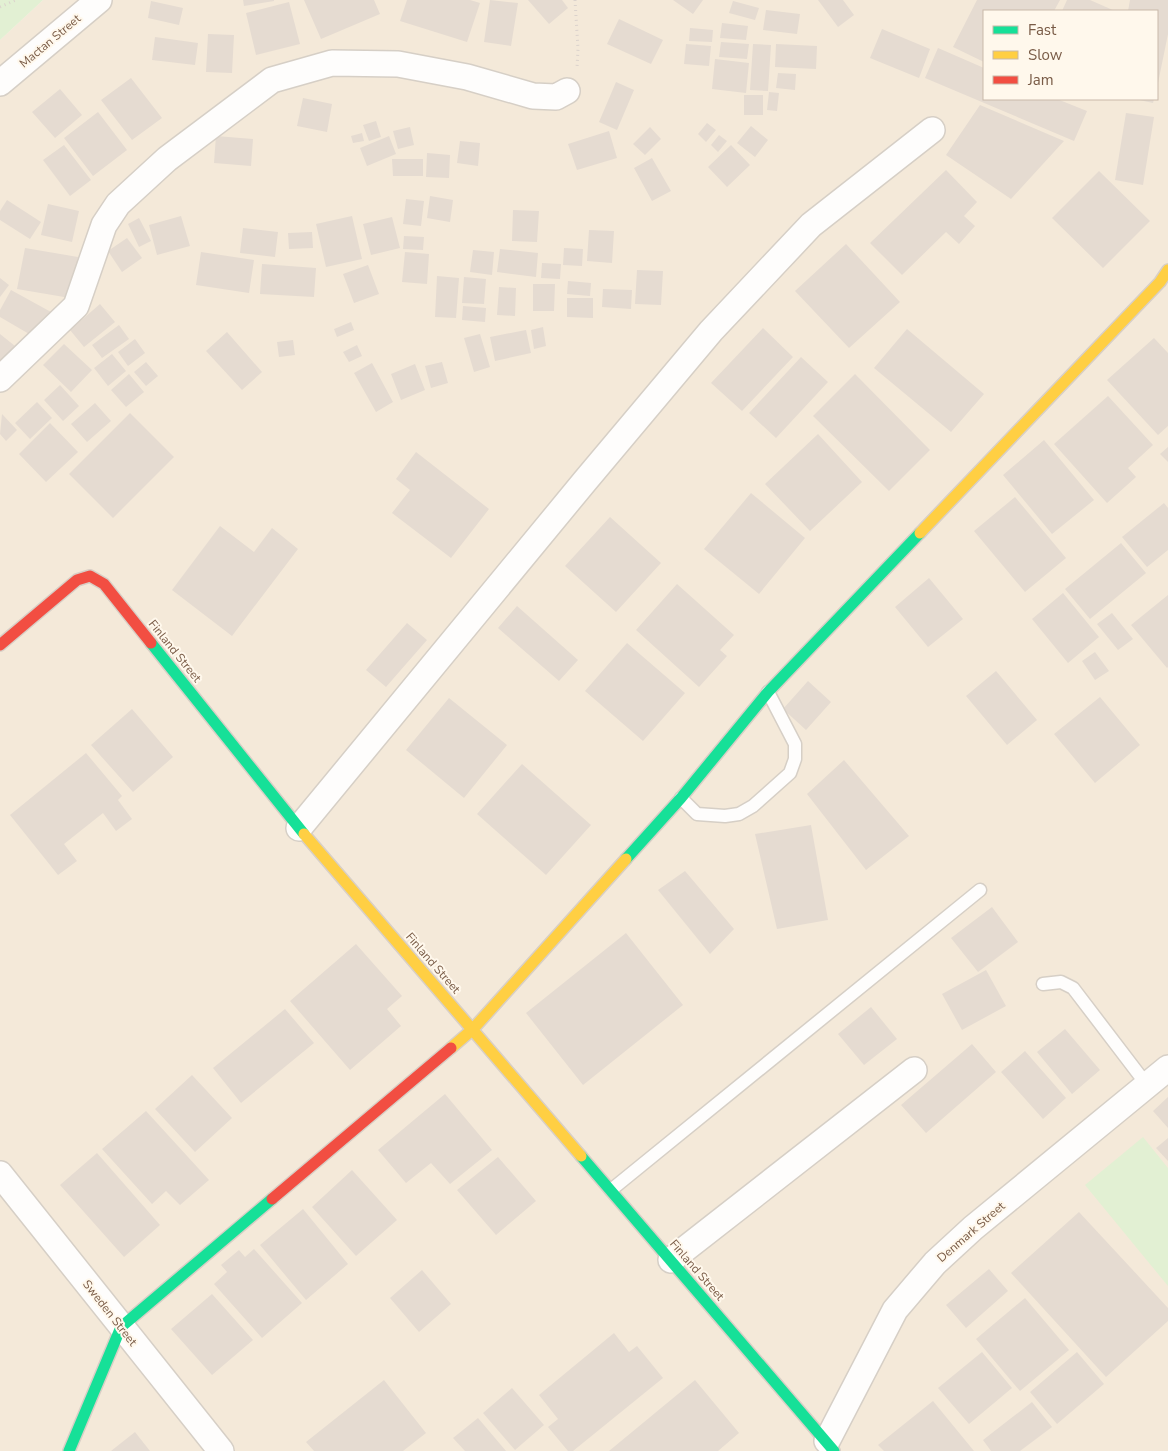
<svg xmlns="http://www.w3.org/2000/svg" width="1168" height="1451" viewBox="0 0 1168 1451" font-family="'Nunito Sans',sans-serif">
	<style>
		.residential { fill: #f4e9d9; fill-rule: evenodd }
		.green { fill: #e2f0d3 }
		.building { fill: #e5dbd1 }
		.lines { fill: none; stroke-linecap: round; stroke-linejoin: round }
		.lane-casing { stroke: #d6cfc6; stroke-width: 15 }
		.street-casing { stroke: #d6cfc6; stroke-width: 28 }
		.fast-casing { stroke: #d8cfc6; stroke-width: 14 }
		.slow-casing { stroke: #d8cfc6; stroke-width: 14 }
		.jam-casing { stroke: #d8cfc6; stroke-width: 14 }
		.path { stroke: #dbd2cc; stroke-width: 3; stroke-dasharray: 1 4; stroke-linecap: butt }
		.lane { stroke: #fefdfc; stroke-width: 12 }
		.street { stroke: #fefdfc; stroke-width: 25 }
		.fast { stroke: #16e098; stroke-width: 11 }
		.slow { stroke: #ffcf43; stroke-width: 11 }
		.jam { stroke: #f24e42; stroke-width: 11 }
		.labels { text-anchor: middle; dominant-baseline: central; stroke-width: 4; stroke-linejoin: round; paint-order: stroke }
		.street-label { font-size: 12px; fill: #795b46; stroke: #fff8ec }
	</style>
	<rect width="100%" height="100%" fill="#f8f3ea"/>
	<path class="residential" d="M43,0H1168V1451H0V40ZM984,11H1157V99H984Z"/>
	<path class="green" d="M0,0H43L0,40Z
		M1143,1137L1168,1168V1286L1085,1185Z"/>
	<path class="building" d="M243,0H274V1L244,6Z
		M304,0H374L380,14L321,39Z
		M407,0H470L480,3L467,42L400,21Z
		M490,0L518,3L511,46L484,42Z
		M528,0H562L568,8L549,24Z
		M673,0H703L693,14Z
		M818,0H843L854,15L838,27Z
		M977,0H1060L1054,11H984V62L953,47Z
		M1067,0H1090L1115,11H1062Z
		M1130,0H1168V34L1158,83L1157,11H1128Z
		M151,1L183,8L179,25L148,18Z
		M733,1L759,8L755,20L729,13Z
		M289,2L300,44L256,55L246,13Z
		M766,10L800,14L797,34L763,30Z
		M619,19L663,40L651,64L607,44Z
		M722,23L748,26L746,40L720,38Z
		M690,28L713,30L712,42L689,41Z
		M882,29L930,49L919,78L870,58Z
		M208,34L234,35L232,73L206,72Z
		M155,37L198,43L195,65L152,60Z
		M721,42L749,44L747,59L719,57Z
		M686,44L711,46L709,66L684,64Z
		M753,44L771,45L768,91L750,90Z
		M776,44L817,46L816,69L775,67Z
		M938,48L984,68V99H1057L1087,111L1074,141L925,78Z
		M715,59L749,63L746,93L712,89Z
		M778,73L796,74L795,90L776,88Z
		M131,78L162,118L132,140L101,100Z
		M616,82L634,90L617,130L599,122Z
		M60,89L82,115L55,138L32,112Z
		M769,92L779,93L777,111L767,110Z
		M744,95H763V115H744Z
		M303,98L332,104L327,132L297,126Z
		M1135,99H1154L1153,103Z
		M980,105L1064,141L1011,199L946,155Z
		M98,112L127,150L93,176L64,138Z
		M1126,113L1154,117L1143,185L1115,180Z
		M376,121L381,137L369,141L363,125Z
		M707,123L716,130L706,142L698,134Z
		M751,126L768,140L755,157L737,143Z
		M410,127L414,145L398,149L393,131Z
		M650,127L661,139L645,155L633,144Z
		M609,131L617,158L577,170L568,144Z
		M362,133L364,141L353,143L351,136Z
		M719,135L727,141L718,152L711,145Z
		M216,136L253,139L251,166L214,163Z
		M389,136L396,154L367,166L360,148Z
		M460,141L480,143L478,166L457,163Z
		M64,145L91,180L70,196L43,160Z
		M731,145L750,165L727,187L708,167Z
		M427,153L450,155L449,178L426,177Z
		M652,158L671,191L652,201L634,168Z
		M392,159H423V176H393Z
		M946,170L977,202L964,216L975,226L959,244L946,232L902,275L870,243Z
		M1099,171L1150,221L1103,268L1052,218Z
		M430,196L453,200L450,222L427,218Z
		M406,199L424,201L421,226L403,224Z
		M7,200L41,222L30,239L0,220V211Z
		M48,204L79,211L72,242L41,235Z
		M513,210L539,211L537,242L512,241Z
		M181,216L190,246L157,255L149,225Z
		M352,216L362,259L326,267L316,224Z
		M392,217L400,248L371,255L363,224Z
		M139,218L151,241L139,247L128,224Z
		M243,228L278,232L275,257L240,253Z
		M589,230L614,231L612,263L587,261Z
		M312,232L313,248L289,249L288,233Z
		M404,236L424,237L423,250L403,249Z
		M127,238L142,258L122,272L108,251Z
		M846,244L900,302L849,348L795,291Z
		M25,248L78,257L70,298L17,289Z
		M564,248L583,249L582,266L563,265Z
		M500,249L538,253L536,277L497,272Z
		M473,250L494,252L492,275L470,272Z
		M201,252L254,260L249,293L196,285Z
		M405,252L429,254L427,284L402,282Z
		M542,263L561,264L560,279L541,278Z
		M262,264L316,268L314,297L260,294Z
		M368,265L379,294L354,303L343,274Z
		M637,270L663,271L661,305L635,304Z
		M437,276L459,278L456,318L435,317Z
		M464,277L486,279L484,304L462,303Z
		M0,278L9,285L0,297Z
		M568,281L591,283L590,296L567,294Z
		M533,284H555L554,311H533Z
		M499,287L516,288L515,316L497,315Z
		M603,289L632,290L631,309L602,307Z
		M11,290L51,312L36,338L0,317V310Z
		M567,298H593V318L567,317Z
		M100,304L115,322L84,347L70,330Z
		M463,306L486,308L485,322L462,320Z
		M351,322L354,330L337,337L334,329Z
		M119,325L129,339L102,358L92,345Z
		M543,327L546,346L534,349L531,330Z
		M763,328L793,357L742,411L711,383Z
		M907,329L984,394L951,432L874,368Z
		M526,330L531,353L495,361L490,337Z
		M227,332L262,372L242,390L206,351Z
		M0,334L15,346L0,364Z
		M480,334L490,367L474,372L464,338Z
		M1154,338L1168,353V426L1158,435L1107,380Z
		M135,339L145,353L128,366L118,352Z
		M293,340L295,355L279,357L277,342Z
		M64,344L92,370L71,392L43,365Z
		M357,345L362,356L349,362L343,352Z
		M112,354L126,371L108,386L94,368Z
		M801,357L828,382L776,438L749,413Z
		M146,362L158,376L146,386L134,372Z
		M442,362L448,383L431,388L425,366Z
		M372,363L393,402L376,412L354,373Z
		M415,364L425,390L401,400L391,374Z
		M129,374L144,392L126,407L111,390Z
		M855,374L930,450L889,491L813,416Z
		M60,385L79,406L63,421L44,400Z
		M1108,396L1153,445L1128,468L1136,477L1107,503L1054,444Z
		M37,402L52,418L30,439L15,423Z
		M95,403L111,421L87,442L71,424Z
		M130,413L174,457L113,518L69,474Z
		M2,414L17,430L6,441L0,434Z
		M50,423L78,452L46,482L19,454Z
		M818,434L862,482L810,531L765,484Z
		M1044,440L1094,500L1052,534L1003,475Z
		M1168,447V462L1160,454Z
		M416,452L489,509L451,558L392,513L410,490L396,479Z
		M751,493L805,538L759,594L704,549Z
		M1015,497L1066,558L1025,592L974,531Z
		M1164,503L1168,508V550L1147,567L1122,537Z
		M610,517L661,563L616,612L565,566Z
		M220,526L254,552L272,528L298,549L232,636L172,590Z
		M1121,543L1146,573L1090,619L1065,589Z
		M929,578L963,619L928,647L895,607Z
		M677,584L734,635L720,650L727,656L699,687L636,630Z
		M1063,593L1099,637L1068,663L1032,619Z
		M1168,595V667L1167,668L1131,625Z
		M517,606L578,660L559,681L498,628Z
		M1112,613L1133,639L1118,650L1097,624Z
		M407,623L427,640L386,687L366,670Z
		M627,643L685,693L643,741L585,691Z
		M1095,652L1109,671L1095,680L1082,661Z
		M996,671L1037,720L1007,745L966,696Z
		M808,681L831,702L806,730L783,709Z
		M1100,697L1140,745L1095,783L1054,734Z
		M449,698L507,745L464,798L406,750Z
		M132,709L173,757L133,792L91,745Z
		M86,753L122,796L118,800L132,819L116,831L103,813L64,844L77,861L58,875L10,815Z
		M844,760L909,836L866,870L807,794Z
		M522,764L591,825L546,875L477,814Z
		M811,825L828,920L777,929L755,834Z
		M685,871L734,929L710,954L658,890Z
		M992,907L1018,942L978,972L951,938Z
		M626,933L683,1005L583,1085L526,1013Z
		M356,944L402,996L387,1009L401,1026L350,1070L290,1001Z
		M986,970L1006,1006L962,1030L942,994Z
		M871,1007L897,1039L864,1065L838,1034Z
		M285,1009L314,1043L241,1103L213,1068Z
		M1065,1029L1100,1070L1072,1094L1037,1052Z
		M972,1044L996,1072L926,1133L901,1105Z
		M1025,1051L1066,1098L1043,1119L1001,1072Z
		M192,1075L232,1118L195,1152L155,1109Z
		M445,1094L492,1150L450,1184L431,1163L406,1183L378,1150Z
		M1168,1097V1128L1153,1111Z
		M146,1111L209,1180L180,1205L166,1191L152,1204L102,1149Z
		M1168,1138V1161L1156,1148Z
		M97,1153L160,1225L124,1257L60,1185Z
		M498,1157L536,1201L496,1235L457,1190Z
		M352,1170L397,1220L356,1256L312,1207Z
		M303,1209L348,1264L306,1300L260,1245Z
		M1079,1212L1168,1308V1321L1106,1377L1011,1273Z
		M254,1249L302,1303L262,1338L214,1284L227,1272L221,1265L239,1250L245,1257Z
		M989,1269L1008,1291L966,1328L946,1305Z
		M422,1270L451,1304L419,1332L390,1298Z
		M212,1294L253,1340L212,1375L171,1329Z
		M1025,1298L1069,1350L1020,1391L976,1339Z
		M614,1333L629,1352L637,1346L663,1378L573,1451H568L548,1427L558,1419L539,1395Z
		M982,1352L1012,1388L969,1424L938,1388Z
		M1077,1352L1104,1384L1057,1424L1030,1392Z
		M384,1380L426,1433L403,1451H314L306,1442Z
		M695,1380L739,1433L718,1451H609Z
		M512,1388L544,1425L515,1450L483,1413Z
		M933,1401L974,1451H884L878,1445Z
		M1032,1402L1052,1427L1020,1451H991L983,1440Z
		M478,1418L506,1451H465L453,1438Z
		M135,1432L150,1451H111Z"/>
	<g class="lines">
		<defs>
			<path id="lane" d="M681,798L697,814L725,816L739,814L753,806L790,773L795,759V744L768,692
				M1043,984L1061,982L1073,988L1147,1085
				M611,1190L980,890"/>
			<path id="street" d="M0,83L99,0
				M0,379L76,306L104,225L118,204L167,159L272,80L332,63L398,64L467,77L533,96L556,97L567,91
				M299,828L585,481L711,331L811,225L932,130
				M0,1174L221,1451
				M671,1260L914,1070
				M827,1441L895,1310L935,1263L973,1228L1168,1068"/>
			<path id="fast" d="M151,643L304,834
				M626,859L681,798L768,692L920,533
				M581,1156L834,1451
				M69,1451L121,1327L272,1199"/>
			<path id="slow" d="M920,533L1160,282L1168,270
				M304,834L581,1156
				M451,1048L473,1029L626,859"/>
			<path id="jam" d="M0,645L77,580L90,576L104,584L151,643
				M272,1199L451,1048"/>
		</defs>
		<use href="#lane" class="lane-casing"/>
		<use href="#street" class="street-casing"/>
		<use href="#fast" class="fast-casing"/>
		<use href="#slow" class="slow-casing"/>
		<use href="#jam" class="jam-casing"/>
		<path class="path" d="M575,0L578,49L577,68
			M0,7L16,0"/>
		<use href="#lane" class="lane"/>
		<use href="#street" class="street"/>
		<use href="#fast" class="fast"/>
		<use href="#slow" class="slow"/>
		<use href="#jam" class="jam"/>
	</g>
	<g class="labels">
		<g class="street-label">
			<text transform="translate(50 41) rotate(-40)">Mactan Street</text>
			<text transform="translate(175 651) rotate(51)">Finland Street</text>
			<text transform="translate(433 963) rotate(49)">Finland Street</text>
			<text transform="translate(971 1232) rotate(-41)">Denmark Street</text>
			<text transform="translate(697 1270) rotate(49)">Finland Street</text>
			<text transform="translate(110 1313) rotate(52)">Sweden Street</text>
		</g>
	</g>
	<rect x="983" y="10" width="175" height="90" fill="#fff8ec" stroke="#c9b9aa"/>
	<rect x="993" y="26" width="25" height="8" fill="#16e098" stroke="#c9b9aa"/>
	<text x="1028" y="35" font-size="15" fill="#795b46">Fast</text>
	<rect x="993" y="51" width="25" height="8" fill="#ffcf43" stroke="#c9b9aa"/>
	<text x="1028" y="60" font-size="15" fill="#795b46">Slow</text>
	<rect x="993" y="76" width="25" height="8" fill="#f24e42" stroke="#c9b9aa"/>
	<text x="1028" y="85" font-size="15" fill="#795b46">Jam</text>
</svg>
